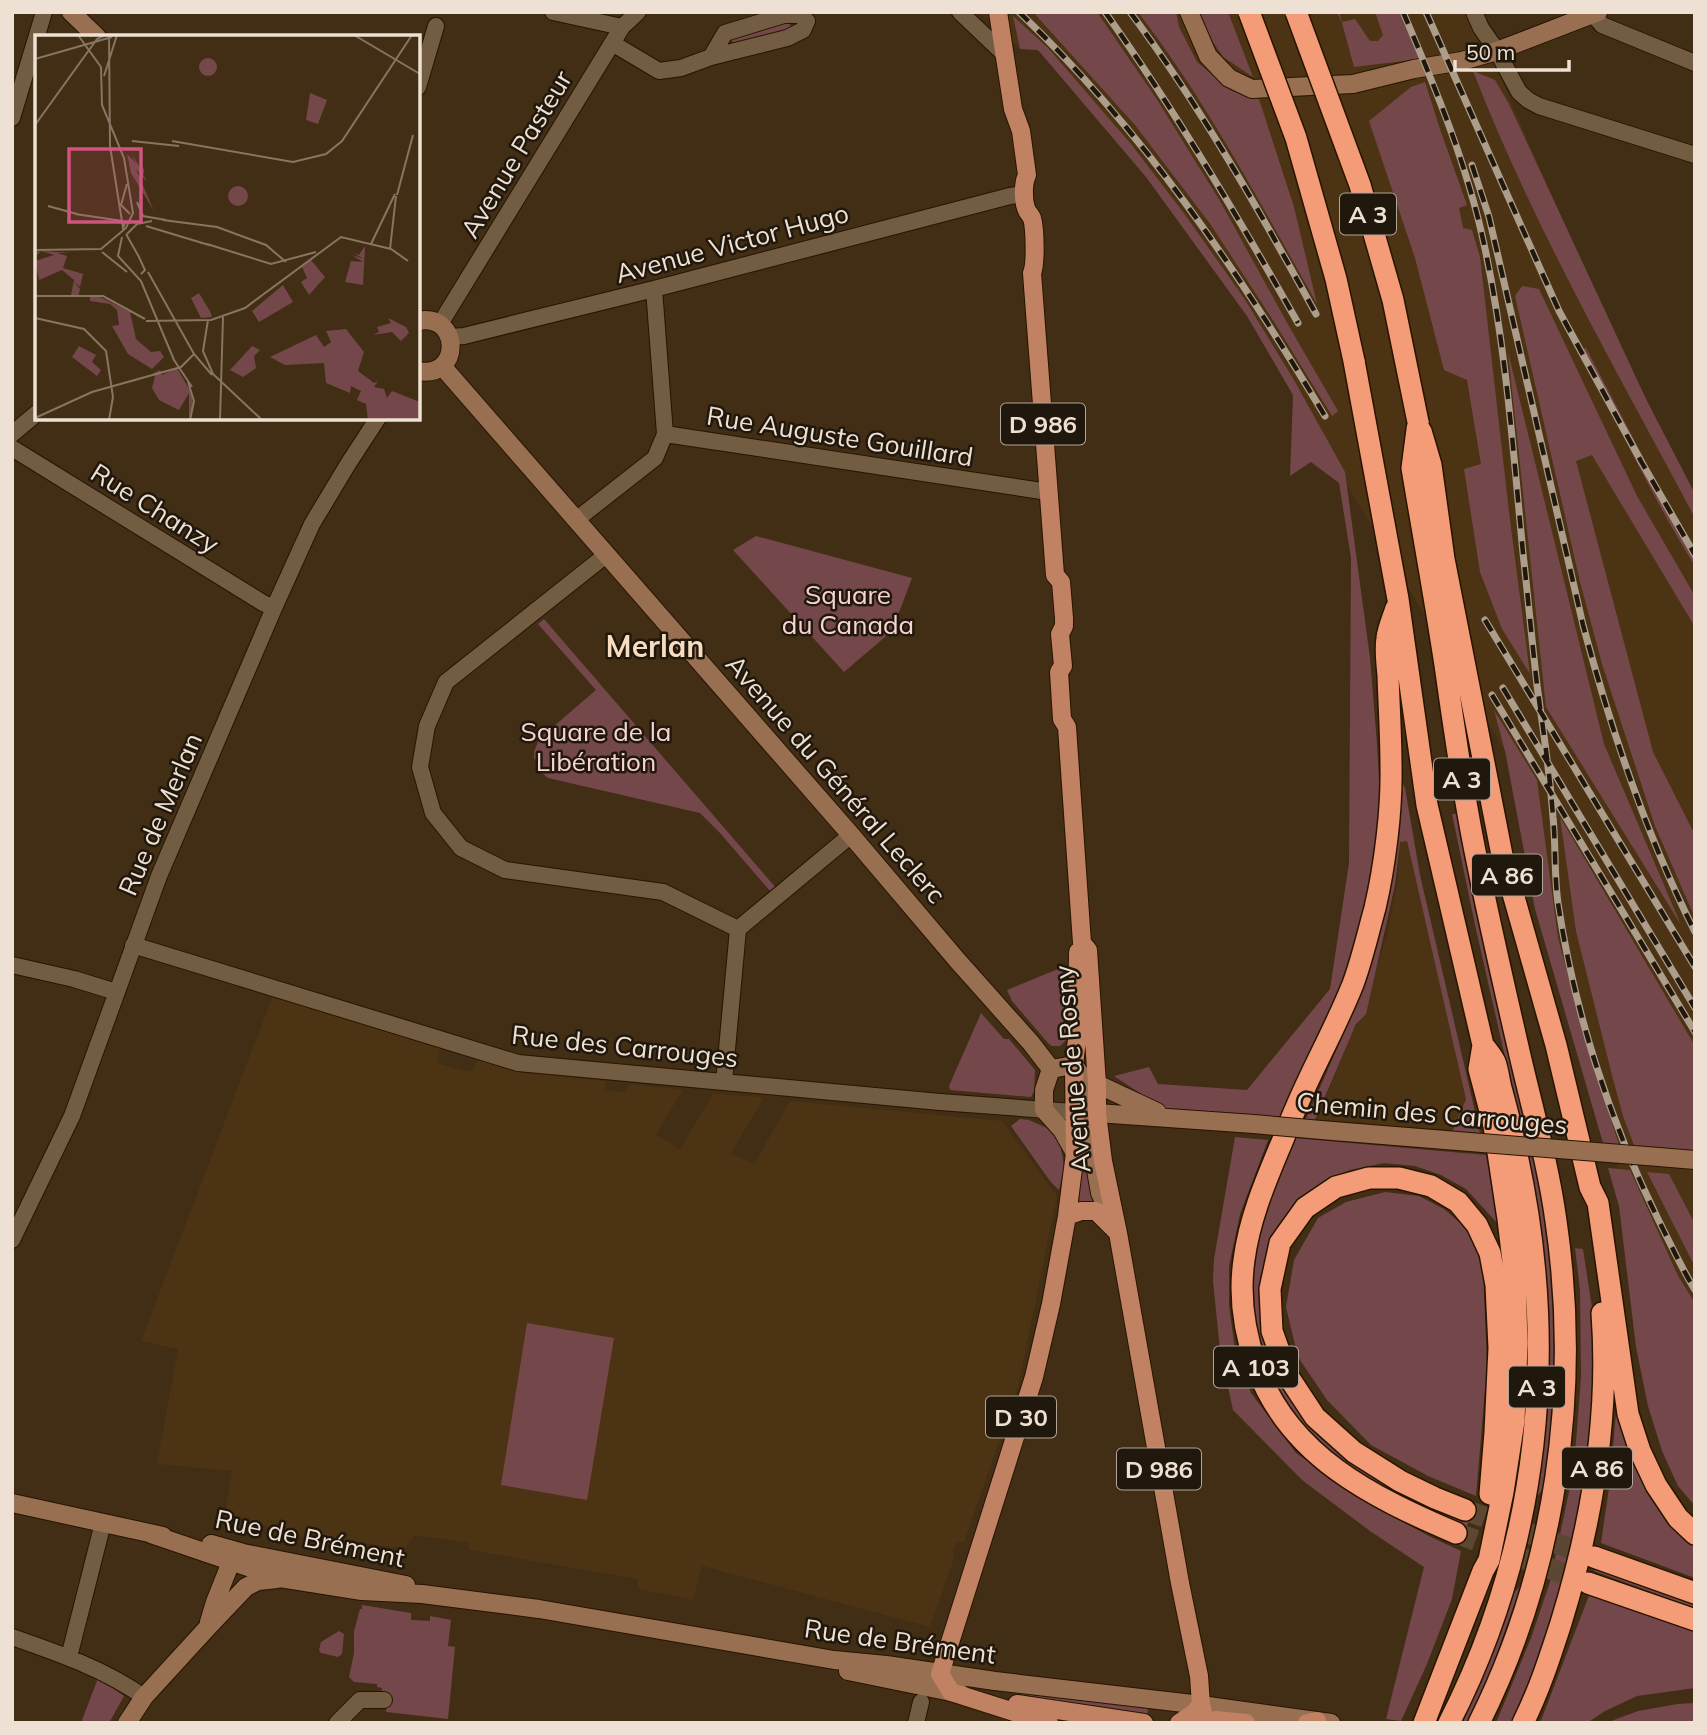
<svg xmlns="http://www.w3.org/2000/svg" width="1707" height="1735" viewBox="0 0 1707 1735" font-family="Mulish,sans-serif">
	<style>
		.built { fill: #4c3313 }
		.green { fill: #74484a }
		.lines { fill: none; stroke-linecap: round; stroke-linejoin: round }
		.highway-tunnel { stroke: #5c4832; stroke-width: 21; stroke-dasharray: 21 10; stroke-linecap: butt }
		.street-casing { stroke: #281500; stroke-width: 18 }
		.secondary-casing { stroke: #281500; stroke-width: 20 }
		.primary-casing { stroke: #281500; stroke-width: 20 }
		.highway-casing { stroke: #281500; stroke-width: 24 }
		.street { stroke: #725c42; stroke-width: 16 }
		.secondary { stroke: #996f52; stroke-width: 18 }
		.primary { stroke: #c08262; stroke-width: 18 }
		.highway { stroke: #f49c77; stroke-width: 21 }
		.rail-casing { stroke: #ad9d8b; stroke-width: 7 }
		.rail { stroke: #21180d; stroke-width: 4.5; stroke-dasharray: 13; stroke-linecap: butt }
		.secondary-bridge-casing { stroke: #281500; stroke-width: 20; stroke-linecap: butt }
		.highway-bridge-casing { stroke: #281500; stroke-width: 24; stroke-linecap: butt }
		.secondary-bridge { stroke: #996f52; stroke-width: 18 }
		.highway-bridge { stroke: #f49c77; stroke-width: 21 }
		.labels { text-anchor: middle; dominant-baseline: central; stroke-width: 5; stroke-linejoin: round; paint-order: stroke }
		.shield { fill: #21180d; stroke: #b0a598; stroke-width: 2 }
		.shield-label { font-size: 24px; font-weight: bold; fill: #eee1d3 }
		.street-label { font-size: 26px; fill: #eee1d3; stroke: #21180d }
		.park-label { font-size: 26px; fill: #f7d3d4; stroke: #21180d }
		.quarter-label { font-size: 30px; font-weight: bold; fill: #f7dcbf; stroke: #21180d }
		.inset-road { fill: none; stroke: #877561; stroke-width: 2 }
		.view { fill: #cf547f; fill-opacity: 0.15; stroke: #cf547f; stroke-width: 3.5 }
		.inset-edge { fill: none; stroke: #eee1d3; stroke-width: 3.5 }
	</style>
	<rect width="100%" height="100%" fill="#422d15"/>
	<path class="built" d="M979,12H1472L1584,269L1668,445L1695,494V1313L1672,1275L1598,1127L1535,909L1505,751L1247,316L1146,177L1038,50L1020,49Z
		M1406,838L1466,1097L1454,1130L1370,1125L1357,1120L1352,1122L1317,1120L1349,1040L1362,1015L1387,935L1398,879L1400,839Z
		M273,995L441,1047L437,1063L465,1071L474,1069V1064L481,1060L515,1071L605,1081V1090L625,1092L630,1084L683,1090L656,1134L680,1149L713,1094L764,1097L731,1154L754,1164L790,1101L1002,1121L1057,1196L1018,1387L964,1542L956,1543L953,1552L954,1559L930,1627L702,1566L693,1600L638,1589V1579L469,1550V1543L415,1535L405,1548L303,1537L225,1514L232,1471L157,1464L178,1349L141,1341Z"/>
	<path class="green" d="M1033,12H1097L1156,98L1220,201L1290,328L1338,411L1332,416L1269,314L1211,225L1135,125Z
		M1138,12H1176L1179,27L1197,62L1232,91L1259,99L1294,207L1317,304C1261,205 1208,103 1138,12Z
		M1199,12H1228L1253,77L1223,57L1203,27Z
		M1337,12H1339L1342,22L1355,19L1370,41H1378L1383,35L1375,12H1399L1420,59L1354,67L1342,23Z
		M1013,16L1049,49L1131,144L1183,212L1244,298L1294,380L1345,472L1370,658L1377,744L1381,816L1366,908L1338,1002L1282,1117L1164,1109L1114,1076L1149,1067L1158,1084L1247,1090L1330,989L1349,863L1351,558L1339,483L1311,462L1290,476L1293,395L1247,316L1146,177L1038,50L1020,49Z
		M783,19L790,23V30L733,43L731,39Z
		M1473,71L1495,80L1509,104L1646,399L1695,494V518C1617,371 1533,226 1473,71Z
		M1425,82L1441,132L1467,205L1459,208L1463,228L1472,230L1480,257L1510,520L1530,674L1502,629L1480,572L1464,469L1481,464L1467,380L1444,370L1415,258L1369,121L1411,87Z
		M1522,286L1539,289L1637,496L1695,596V627L1592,455L1576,461L1653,752L1695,835V918L1655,826L1602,664L1580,582L1515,296Z
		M1586,348L1674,516L1695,549V566C1652,497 1617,423 1582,349Z
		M1508,352L1604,744L1681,925L1546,707Z
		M756,536L912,578L892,631L844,672L733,550Z
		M544,619L776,888L771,892L720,833L700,813L548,778L542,773L534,758V752L539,739L596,690L538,624Z
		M1494,710L1537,780L1558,938L1583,1032L1619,1145L1603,1143L1535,909L1505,751Z
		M1401,780L1405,788L1420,875L1480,1133L1452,1132L1466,1099L1407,841L1400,842L1395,885L1366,1014L1356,1024L1315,1120L1306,1119L1354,1010L1373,952Z
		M1452,814H1458L1479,926L1531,1136H1523L1475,925Z
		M1560,817L1695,1046V1152L1635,1148L1623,1116L1613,1079L1576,931Z
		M1063,967L1066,1040L1060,1046H1052L1048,1043L1012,1001L1007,990Z
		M981,1013L1004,1039H1009L1035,1070L1034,1091L1031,1097L950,1090L949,1086Z
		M1020,1119L1029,1120L1047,1128L1054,1134L1060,1143L1064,1166L1059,1190L1050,1181L1011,1126Z
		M1085,1120L1099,1200L1079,1203Z
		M1235,1137L1268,1140L1240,1214L1229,1266V1306L1235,1349L1251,1393L1296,1453L1376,1508L1433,1538L1461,1551L1452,1599L1427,1664L1401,1721L1386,1719L1424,1567L1370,1531L1302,1480L1233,1410L1220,1350L1213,1281L1214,1259Z
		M1294,1138L1486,1155L1500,1226L1466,1189L1441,1175L1415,1166L1384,1163L1350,1170L1323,1182L1292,1210L1272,1242L1262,1276L1261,1305L1295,1404L1469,1518L1467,1527L1424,1511L1345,1465L1312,1436L1289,1406L1270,1374L1257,1335L1252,1295L1257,1244L1275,1183Z
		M1528,1157L1535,1158L1543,1201L1554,1291L1556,1384L1545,1487L1534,1500L1544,1434L1547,1378L1546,1278Z
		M1608,1168L1630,1170L1678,1276L1695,1303V1506L1678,1486L1662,1451L1648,1406L1636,1347L1619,1206Z
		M1647,1172L1669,1174L1695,1224V1267Z
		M1385,1192L1419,1196L1444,1209L1465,1227L1474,1240L1483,1270L1487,1366L1476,1496L1428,1476L1371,1445L1327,1400L1298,1357L1286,1307L1294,1260L1318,1218L1346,1202Z
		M1575,1248L1583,1249L1592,1308L1594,1378L1590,1455L1562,1600L1528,1688L1513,1723H1496L1531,1638L1550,1582L1574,1468L1581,1377L1580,1290Z
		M527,1323L614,1338L587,1500L501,1485Z
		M1619,1379L1626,1425L1695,1541V1578L1601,1543L1610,1481Z
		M1597,1563L1695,1599V1608L1594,1571Z
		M1521,1585L1485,1687L1467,1723H1461L1492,1649L1512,1595Z
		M1590,1593L1695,1632V1688L1637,1696L1605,1711L1587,1723H1540Z
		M362,1605L411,1613V1620L430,1621V1616L451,1620L448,1646L455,1647L448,1719L386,1712L388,1695L381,1694L382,1688L377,1687V1684L354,1682L349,1677L354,1653V1631L360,1609H362Z
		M339,1631L344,1634L342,1654L338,1657L321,1653L319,1650L321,1642Z
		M98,1678L124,1696L109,1723H81Z
		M993,1688L1148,1708L1147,1717L1075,1707Z
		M1695,1703V1723H1606L1638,1711L1677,1704Z"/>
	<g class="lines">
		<path class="highway-tunnel" d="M1465,1510L1594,1557
			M1456,1533L1588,1583"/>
		<defs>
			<path id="street" d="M553,12L622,27
				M960,12L1003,53
				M1474,12L1481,28L1497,51L1519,92L1528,100L1539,106L1695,155
				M1593,14L1602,25L1695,63
				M612,43L659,71L681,68L711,57L787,38L803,30L807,21L800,15H784L725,33L711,57
				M418,87L436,26
				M12,118L44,12
				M440,324L622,27L638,12
				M450,337L464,336L654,289L1010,196L1025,194
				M12,434L37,413
				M665,434L1048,492
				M12,448L263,603L274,608
				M576,520L655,458L665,434L654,289
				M606,555L446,682L427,726L420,767L433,813L461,848L505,870L663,892L738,929
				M133,945L518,1063L940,1102L1087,1113
				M12,965L74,979L116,992
				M724,1082L738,929L851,835
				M12,1240L72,1116L159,876L274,608L312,524L348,464L378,418
				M12,1637C58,1653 104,1669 144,1697
				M69,1657L103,1523
				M337,1723L360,1700H384
				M916,1723L921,1702"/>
			<path id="secondary" d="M71,12L97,37
				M1189,12L1208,56L1229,78L1252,89L1353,84L1414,69L1462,61L1497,51L1598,12
				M418,321C460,312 463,379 418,371
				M442,366L851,835L957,960L1031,1043L1051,1069
				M1051,1069L1074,1065L1084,1080L1086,1113L1100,1193L1111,1217
				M1051,1069L1044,1090V1110L1062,1130L1075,1153
				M1083,1080L1097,1084L1157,1112
				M1097,1113L1254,1124
				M1333,1131L1445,1140
				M1659,1157L1695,1160
				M12,1503L163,1536
				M151,1534L280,1578L362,1591L422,1594L539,1609L834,1660L886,1665L995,1681L1201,1705L1331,1723
				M211,1544L243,1553L406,1585
				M209,1622L215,1602L231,1562L241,1561
				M848,1671L961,1694
				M127,1723L144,1697L209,1626L246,1587L258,1581L277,1579"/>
			<path id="primary" d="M998,12L1013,109L1021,131L1027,175C1023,183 1023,199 1026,208C1027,212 1030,214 1032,218C1035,228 1036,264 1032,273L1055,575L1061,582L1064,618V626L1060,634L1063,666L1059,672L1062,719L1067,727L1082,943L1088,950L1097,1084V1113L1103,1161L1118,1233L1180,1583L1199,1676L1201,1705L1206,1723
				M1067,1216L1081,1211H1096L1118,1233
				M1017,1704L1144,1723
				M1049,1723L951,1692L940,1674L1034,1377L1051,1304L1067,1216L1075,1153L1074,1065L1077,1039L1078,952
				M1179,1723L1194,1713L1201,1705
				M1211,1723L1216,1720L1246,1723
				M1307,1723L1317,1721"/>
			<path id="highway" d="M1354,361L1398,599L1427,805L1483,1045L1479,1069L1494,1126L1508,1219L1515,1278L1517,1344L1514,1421L1503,1492L1489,1560L1483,1571L1424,1723
				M1418,422L1412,468C1423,534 1435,599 1445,665C1454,729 1463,793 1476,856C1489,921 1504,986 1519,1051C1532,1108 1548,1163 1556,1221C1581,1391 1556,1569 1479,1723
				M1421,431L1431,465L1444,559L1502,855L1556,1045L1590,1187L1598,1203L1628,1414L1640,1451L1656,1485L1678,1518L1695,1534
				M1396,608C1393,618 1388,628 1387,638C1385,650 1387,664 1388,675C1389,706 1391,736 1391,766C1392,809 1385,865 1375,908C1368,933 1362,960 1353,984C1336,1027 1313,1067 1295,1110C1289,1123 1285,1136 1279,1149C1264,1185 1249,1221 1244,1260C1239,1295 1244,1331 1256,1365C1288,1456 1372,1497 1456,1533
				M1465,1510L1435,1498L1400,1481L1354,1452L1315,1417L1288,1376L1272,1331L1270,1289L1280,1243L1305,1208L1336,1187L1369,1178H1399L1431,1186L1458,1202L1477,1225L1490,1253L1496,1285L1499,1348L1495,1432L1490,1494
				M1594,1557L1695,1593
				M1588,1583L1695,1620
				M1449,1723C1540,1545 1559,1349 1517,1155C1513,1132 1507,1110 1501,1088C1499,1080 1498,1070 1495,1062C1492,1056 1487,1050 1483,1045
				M1523,1723C1539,1691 1550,1657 1561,1623C1592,1522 1610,1419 1602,1313"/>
		</defs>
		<use href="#street" class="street-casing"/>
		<use href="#secondary" class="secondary-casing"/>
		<use href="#primary" class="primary-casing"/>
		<use href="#highway" class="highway-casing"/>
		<use href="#street" class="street"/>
		<use href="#secondary" class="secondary"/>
		<use href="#primary" class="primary"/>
		<use href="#highway" class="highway"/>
		<defs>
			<path id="rail" d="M1019,12C1143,130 1238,271 1325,416
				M1105,12C1176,112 1238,217 1298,323
				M1130,12C1201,107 1259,210 1316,314
				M1403,12C1435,87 1467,164 1484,244C1506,345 1513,450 1523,553C1528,597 1532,642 1537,685C1543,729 1550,773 1553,817C1556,846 1554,875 1558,903C1574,1011 1610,1122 1658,1219C1670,1243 1681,1267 1695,1290
				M1426,12L1559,311L1642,463L1695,555
				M1472,165L1489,217L1583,625C1611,730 1646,835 1695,932
				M1485,620L1695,967
				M1503,688L1695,1008
				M1492,695L1695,1032"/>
		</defs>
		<use href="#rail" class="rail-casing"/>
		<use href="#rail" class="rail"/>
		<defs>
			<path id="secondary-bridge" d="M1254,1124L1333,1131
				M1445,1140L1659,1157"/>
			<path id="highway-bridge" d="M1249,12L1296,138L1336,279L1354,361
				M1296,12L1360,185L1393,300L1418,422"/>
		</defs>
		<use href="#secondary-bridge" class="secondary-bridge-casing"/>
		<use href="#highway-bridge" class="highway-bridge-casing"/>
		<use href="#secondary-bridge" class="secondary-bridge"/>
		<use href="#highway-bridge" class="highway-bridge"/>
	</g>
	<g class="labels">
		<g class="shield">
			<rect x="1340" y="193.5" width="56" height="41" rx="5"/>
			<rect x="1001" y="403.5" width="84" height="41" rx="5"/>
			<rect x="1434" y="758.5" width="56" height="41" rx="5"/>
			<rect x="1472" y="854.5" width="70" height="41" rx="5"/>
			<rect x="1214" y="1346.5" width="84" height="41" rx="5"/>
			<rect x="1509" y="1366.5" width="56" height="41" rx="5"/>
			<rect x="986" y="1396.5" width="70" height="41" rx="5"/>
			<rect x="1562" y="1447.5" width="70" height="41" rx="5"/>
			<rect x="1117" y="1448.5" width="84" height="41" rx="5"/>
		</g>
		<g class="shield-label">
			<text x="1368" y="214">A 3</text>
			<text x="1043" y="424">D 986</text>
			<text x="1462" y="779">A 3</text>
			<text x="1507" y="875">A 86</text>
			<text x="1256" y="1367">A 103</text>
			<text x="1537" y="1387">A 3</text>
			<text x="1021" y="1417">D 30</text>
			<text x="1597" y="1468">A 86</text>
			<text x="1159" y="1469">D 986</text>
		</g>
		<g class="street-label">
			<text transform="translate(516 154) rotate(-59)">Avenue Pasteur</text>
			<text transform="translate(732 243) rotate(-15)">Avenue Victor Hugo</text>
			<text transform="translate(840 436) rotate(9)">Rue Auguste Gouillard</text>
			<text transform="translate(155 508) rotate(32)">Rue Chanzy</text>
			<text transform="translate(836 779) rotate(49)">Avenue du Général Leclerc</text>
			<text transform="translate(160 814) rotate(-67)">Rue de Merlan</text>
			<text transform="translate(625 1046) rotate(6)">Rue des Carrouges</text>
			<text transform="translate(1072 1069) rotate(-95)">Avenue de Rosny</text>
			<text transform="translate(1432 1113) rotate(5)">Chemin des Carrouges</text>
			<text transform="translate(310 1538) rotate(12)">Rue de Brément</text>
			<text transform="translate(900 1641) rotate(8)">Rue de Brément</text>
		</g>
		<g class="park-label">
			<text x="848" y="594">Square<tspan x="848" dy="30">du Canada</tspan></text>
			<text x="596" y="731">Square de la<tspan x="596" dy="30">Libération</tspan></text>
		</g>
		<g class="quarter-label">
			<text x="655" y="646">Merlan</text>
		</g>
	</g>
	<g transform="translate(35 35)">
		<rect width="385" height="385" fill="#422d15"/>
		<path d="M164 32a9 9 0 1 1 18 0a9 9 0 1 1-18 0ZM275,58L292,65L283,89L271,85ZM96,117L107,137L109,132V139L118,140L108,139L112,147L101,134L119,176L96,138L92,119L101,128ZM193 161a10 10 0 1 1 20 0a10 10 0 1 1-20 0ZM330,211L328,250L310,247L316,226L328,227L317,220L329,224L318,218L324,220ZM7,216L36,218H22L32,221L28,233L48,239L45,252L39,247L45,254L43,262L36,260L39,245L27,235L4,245L0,226L19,220L6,216L0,222V217ZM276,225L290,242L274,260L266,247L272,243L267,232ZM248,250L258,267L224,287L217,276ZM164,258L175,276L177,282L166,283L156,263ZM61,260L95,277L101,304L116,317L125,316L129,322L117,334L93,319L77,291L84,290L82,275L75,269L55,266V261ZM353,283L371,292L374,298L366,306L357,297L338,300L344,297L342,292L356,288ZM311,294L329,317L323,336L339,348L343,346L339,352L349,354L352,363L357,356L385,367V385H333L331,369L322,365L326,356L316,351L315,358L291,348L289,328L250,330L235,322L281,300L289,312L296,307L291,296ZM44,311L61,320L57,327L66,335L62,341L37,322ZM217,311L225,315L219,321L221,333L208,342L195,335ZM142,333L157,359L158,370L154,385V358L144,375L124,365L117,353L120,341L117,339L125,335L127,340Z" fill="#74484a"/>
		<path class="inset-road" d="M74,0L75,111L88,193L90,188M319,0L385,39M0,24L77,2M69,41L82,0M0,90L62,4L70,0M97,106L144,111M137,106L258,127L291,119L307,106L377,0M92,149L86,170L95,179M362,160L378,100M102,167L108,181L131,185M13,171L42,179M40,179L88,186M128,185L182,192L231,210L251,227M111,191L174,210M91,199L104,222M92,199L102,189L117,186M87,202L83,221L106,246L139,325L157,352M172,209L236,229L281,217M336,209L360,159M355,214L361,161M0,215L66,214L91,193L98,178L89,123L67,70L66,32L43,0M67,217L92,237M103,220L110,235L106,239M113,237L159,319L177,340M0,261H68L110,284M0,283L49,294L71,316L78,362L74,385M173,285L168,316L178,339M111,286L176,285L210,273L306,202L356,214L373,226M178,339L227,385M153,347L159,366L155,385M0,383L57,357L146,332L159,319M185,385L188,282"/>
		<path class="view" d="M34,114H106V187H34Z"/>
		<rect width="385" height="385" class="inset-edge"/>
	</g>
	<rect width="1707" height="1735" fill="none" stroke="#eee1d3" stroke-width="28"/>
	<path d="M1455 60v10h114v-10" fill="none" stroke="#eee1d3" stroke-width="3.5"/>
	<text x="1466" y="60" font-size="21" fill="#eee1d3" stroke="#21180d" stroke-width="5" paint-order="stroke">50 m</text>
</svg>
